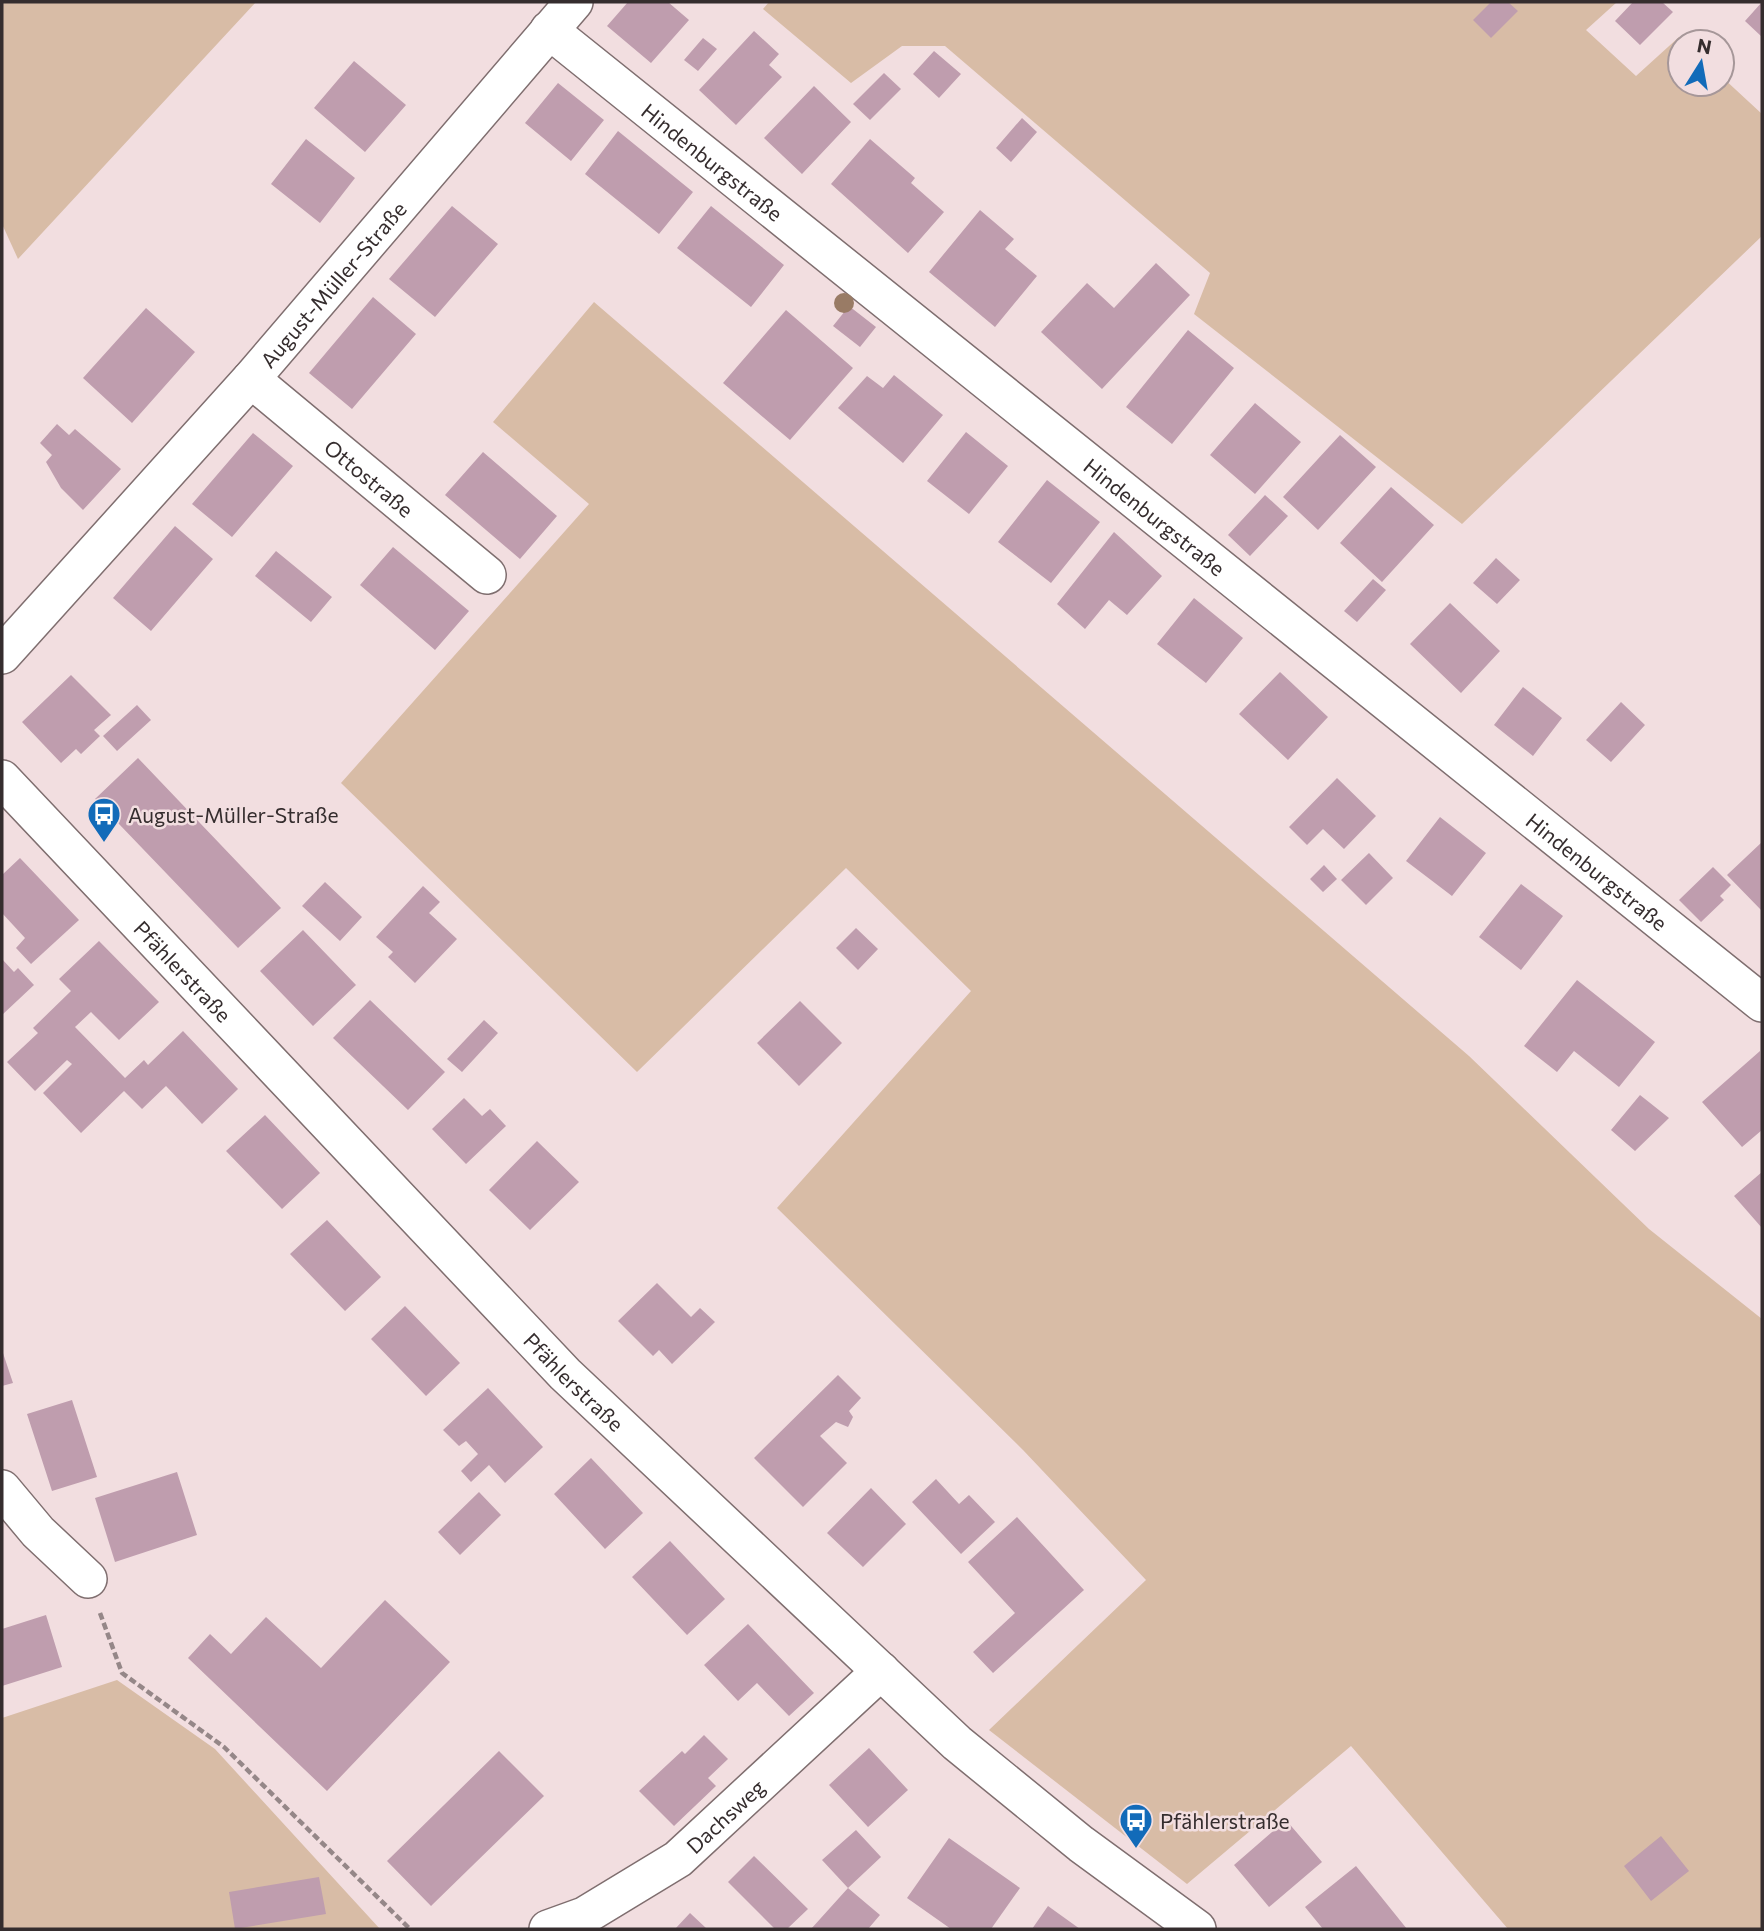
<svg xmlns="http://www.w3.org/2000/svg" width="1764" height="1931" viewBox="0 0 1764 1931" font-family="Commissioner,sans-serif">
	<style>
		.green { fill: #d8bca6 }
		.building { fill: #bf9dae }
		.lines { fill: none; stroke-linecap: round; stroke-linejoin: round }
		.street-casing { stroke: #7f6e6f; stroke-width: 40 }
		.path { stroke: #958788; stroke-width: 4.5; stroke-dasharray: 7 3.5; stroke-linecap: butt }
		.street { stroke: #fff; stroke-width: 37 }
		.tree { fill: #997b65 }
		.labels { text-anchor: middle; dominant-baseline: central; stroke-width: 5; stroke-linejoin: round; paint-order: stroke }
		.street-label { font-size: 21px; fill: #352d2e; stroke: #f2dee0 }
		.poi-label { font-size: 21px; fill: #352d2e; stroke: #f2dee0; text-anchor: start }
	</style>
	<rect width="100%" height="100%" fill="#f2dee0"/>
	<path class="green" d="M2,2H256L18,259L2,224Z
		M769,2H1617L1586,30L1636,76L1679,37L1684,42H1680V84H1722V77L1762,114V236L1462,524L1194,314L1210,273L945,46H902L851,83L763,9Z
		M594,302L1469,1056L1649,1229L1762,1319V1929H1508L1351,1746L1187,1884L989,1730L1146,1580L1023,1450L777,1208L971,991L846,868L637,1072L341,783L589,504L493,422Z
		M117,1680L215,1749L380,1929H2V1718Z"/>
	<path class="building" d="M628,2H668L689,20L651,63L607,26Z
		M1491,2H1508L1518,11L1491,38L1473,20Z
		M1633,2H1662L1673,12L1640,45L1615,21Z
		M1762,2V37L1745,21Z
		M754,31L779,54L769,65L782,77L736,125L699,90Z
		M703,38L717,49L698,71L684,60Z
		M934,51L961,74L939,98L913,74Z
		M354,61L406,105L365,152L314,108Z
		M884,73L901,89L870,120L853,104Z
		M558,83L604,120L571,161L525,123Z
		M814,86L851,122L802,174L764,138Z
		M1022,118L1037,132L1011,162L996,148Z
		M618,131L693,192L659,234L585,174Z
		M306,139L355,178L320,223L271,184Z
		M870,139L915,178L911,183L944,212L908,253L831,184Z
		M452,206L498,244L435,317L389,279Z
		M711,206L784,265L751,307L677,248Z
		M980,210L1014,239L1005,249L1037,276L995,327L929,272Z
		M1156,263L1190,295L1102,389L1041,332L1087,283L1114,308Z
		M373,297L416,334L352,409L309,373Z
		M849,306L876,327L860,347L833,326Z
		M146,308L195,352L132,423L83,378Z
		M786,310L853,368L790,440L723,383Z
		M1188,330L1234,368L1172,444L1126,407Z
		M894,375L943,415L903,463L838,408L867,376L883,388Z
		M1255,403L1301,442L1255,494L1210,455Z
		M57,424L69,435L75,429L121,469L83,510L61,488L46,462L52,455L40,443Z
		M966,432L1008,466L969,514L927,481Z
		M253,433L293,466L232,537L192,504Z
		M1340,435L1376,467L1318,530L1283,497Z
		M483,452L557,516L520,559L445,495Z
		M1047,480L1100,522L1051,583L998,542Z
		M1391,487L1434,525L1382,582L1340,543Z
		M1265,495L1288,516L1250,556L1228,535Z
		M175,526L213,559L151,631L113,598Z
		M1114,532L1162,576L1127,615L1109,600L1085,629L1057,604Z
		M393,547L469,611L435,650L360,585Z
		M276,551L332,597L311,622L255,576Z
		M1496,558L1520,580L1497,604L1473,583Z
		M1373,579L1386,590L1357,622L1344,611Z
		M1194,598L1243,638L1206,683L1157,644Z
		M1450,603L1500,651L1461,693L1410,644Z
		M1280,672L1328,717L1288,760L1239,714Z
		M71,675L111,715L94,730L100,736L81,754L76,749L61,763L22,722Z
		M1523,687L1562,718L1533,756L1494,725Z
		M1621,702L1645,725L1611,762L1586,740Z
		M137,705L151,720L117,751L103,736Z
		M138,758L281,908L238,948L95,799Z
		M1337,778L1376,816L1344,849L1323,829L1307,845L1289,827Z
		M1440,817L1486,853L1452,896L1406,861Z
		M1762,842V911L1727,875Z
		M1369,853L1393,878L1366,905L1341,880Z
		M20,858L79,920L31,964L16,948L25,938L2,913V875Z
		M1324,865L1337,879L1323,892L1310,879Z
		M1713,867L1731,885L1720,896L1724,900L1701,922L1679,900Z
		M325,882L362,917L340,941L302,906Z
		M1521,884L1563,916L1521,970L1479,937Z
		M423,886L440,902L429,913L457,939L415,983L388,957L393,952L376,937Z
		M856,928L878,949L858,970L836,948Z
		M303,930L356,985L313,1026L260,971Z
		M99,941L159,1002L119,1040L91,1012L75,1027L125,1078L144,1060L148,1065L183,1031L238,1089L202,1124L166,1086L142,1109L124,1091L81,1133L43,1093L72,1064L67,1060L35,1091L7,1062L38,1033L33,1028L71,991L59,979Z
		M2,959L14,972L18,968L34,985L2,1015Z
		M1577,980L1655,1042L1619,1087L1574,1051L1557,1072L1524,1046Z
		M370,1000L445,1072L408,1110L333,1038Z
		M800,1001L842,1043L799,1086L757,1043Z
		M484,1020L498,1033L462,1072L447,1059Z
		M1760,1051L1762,1130L1742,1147L1702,1102Z
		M1640,1095L1669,1118L1635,1151L1611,1130Z
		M464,1098L482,1116L490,1109L506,1126L466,1164L432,1129Z
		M265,1115L320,1173L282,1209L226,1151Z
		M537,1141L579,1182L530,1230L489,1190Z
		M1762,1172V1228L1734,1196Z
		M327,1220L381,1277L345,1311L290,1254Z
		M657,1283L691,1317L700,1308L715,1322L672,1364L659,1350L653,1356L618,1321Z
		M405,1306L460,1363L426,1396L371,1339Z
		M2,1350L13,1383L2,1386Z
		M838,1375L861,1398L849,1411L853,1417L848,1427L836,1422L820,1436L847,1463L803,1507L754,1458Z
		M488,1388L543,1447L505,1483L489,1465L471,1482L461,1471L478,1454L466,1441L459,1446L443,1430Z
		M72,1400L97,1477L52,1491L27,1414Z
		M591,1458L643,1513L605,1549L554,1494Z
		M177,1472L197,1535L115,1562L95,1498Z
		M936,1479L959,1504L969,1495L995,1522L961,1554L912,1502Z
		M871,1488L906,1524L863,1567L827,1533Z
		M479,1492L501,1515L460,1555L438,1532Z
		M1017,1517L1084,1590L993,1673L973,1652L1015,1613L968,1562Z
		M670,1541L725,1599L687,1635L632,1577Z
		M385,1600L450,1662L327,1791L188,1658L210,1634L231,1654L266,1617L321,1668Z
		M46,1615L62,1667L2,1686V1629Z
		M748,1624L814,1693L789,1716L757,1683L738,1701L704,1665Z
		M704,1735L728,1759L708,1778L716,1786L674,1826L639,1791L682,1751L685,1754Z
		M869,1748L908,1790L868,1827L829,1785Z
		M499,1751L544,1796L431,1906L387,1861Z
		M1286,1820L1322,1862L1269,1907L1234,1865Z
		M856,1830L881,1857L848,1888L880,1915L868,1929H811L848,1888L822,1860Z
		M1661,1836L1689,1871L1651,1901L1624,1866Z
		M949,1838L1020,1888L991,1929H951L907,1898Z
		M754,1856L808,1909L787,1929H775L728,1882Z
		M1356,1866L1378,1893L1407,1929H1323L1305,1907Z
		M319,1877L326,1914L235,1929L229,1892Z
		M1048,1906L1080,1929H1032Z
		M690,1913L707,1929H675Z"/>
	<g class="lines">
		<defs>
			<g id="street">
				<path id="s1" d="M549,30L1762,1003"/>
				<path id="s2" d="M251,379L487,575"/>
				<path id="s3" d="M2,655L251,379L574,2"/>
				<path id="s4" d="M2,779L565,1374L957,1743L1081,1844L1197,1929"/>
				<path d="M2,1489L38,1532L88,1579"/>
				<path id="s5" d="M548,1929L584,1916L678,1859L881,1671"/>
			</g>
		</defs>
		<use href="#street" class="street-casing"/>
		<path class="path" d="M100,1613L122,1673L224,1747L410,1929"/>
		<use href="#street" class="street"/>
	</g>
	<circle class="tree" cx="844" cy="303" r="10"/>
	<defs>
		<symbol id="bus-pin" viewBox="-11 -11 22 30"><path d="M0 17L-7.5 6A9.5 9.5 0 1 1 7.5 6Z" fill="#126bb9" stroke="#f2dee0"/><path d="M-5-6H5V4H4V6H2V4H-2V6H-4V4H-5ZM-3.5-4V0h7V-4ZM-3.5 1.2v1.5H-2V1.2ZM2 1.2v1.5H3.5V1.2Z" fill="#fff"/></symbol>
	</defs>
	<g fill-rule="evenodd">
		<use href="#bus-pin" x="85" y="795" width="38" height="52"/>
		<use href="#bus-pin" x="1117" y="1801" width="38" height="52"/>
	</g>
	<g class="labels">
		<g class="street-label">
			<text stroke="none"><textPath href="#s1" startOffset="210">Hindenburgstraße</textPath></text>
			<text stroke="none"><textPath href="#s3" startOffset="497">August-Müller-Straße</textPath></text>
			<text stroke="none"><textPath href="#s2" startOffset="154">Ottostraße</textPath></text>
			<text stroke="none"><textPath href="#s1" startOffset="777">Hindenburgstraße</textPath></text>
			<text stroke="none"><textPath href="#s1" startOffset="1344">Hindenburgstraße</textPath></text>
			<text stroke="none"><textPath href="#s4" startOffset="264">Pfählerstraße</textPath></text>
			<text stroke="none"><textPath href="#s4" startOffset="831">Pfählerstraße</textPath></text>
			<text stroke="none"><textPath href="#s5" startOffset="212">Dachsweg</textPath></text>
		</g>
		<g class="poi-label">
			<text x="128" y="814">August-Müller-Straße</text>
			<text x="1160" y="1820">Pfählerstraße</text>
		</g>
	</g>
	<rect width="1764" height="1931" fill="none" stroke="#352d2e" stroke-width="7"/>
	<g transform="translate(1701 63) rotate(11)"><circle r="33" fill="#f2dee0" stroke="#a69799" stroke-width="2"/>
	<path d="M0-5L12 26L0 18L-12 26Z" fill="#126bb9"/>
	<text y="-10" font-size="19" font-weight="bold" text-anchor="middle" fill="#352d2e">N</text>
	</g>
</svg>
